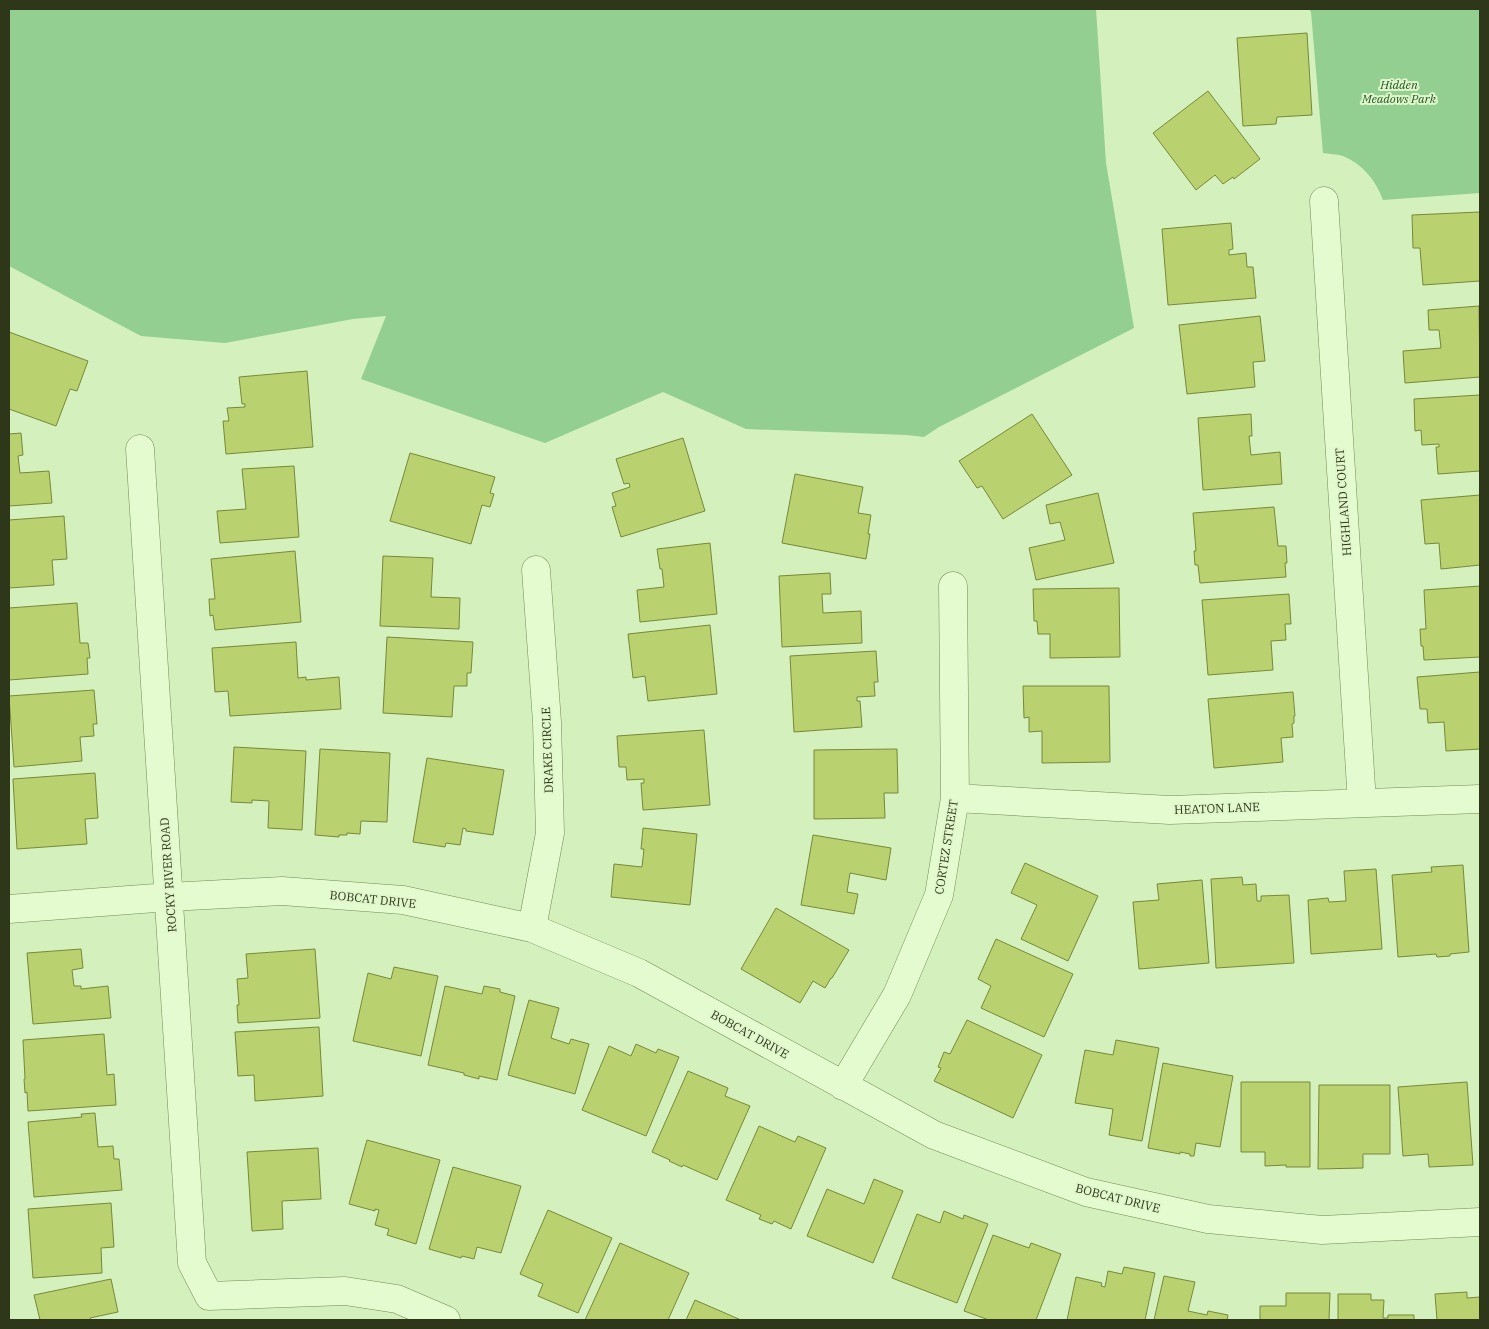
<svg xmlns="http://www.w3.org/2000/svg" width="1489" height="1329" viewBox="0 0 1489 1329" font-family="'IBM Plex Serif',serif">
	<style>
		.green { fill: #93cf90 }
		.building { fill: #b9d16f; stroke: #778939 }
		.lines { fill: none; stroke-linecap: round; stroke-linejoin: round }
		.minor-casing { stroke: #768955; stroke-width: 29 }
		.minor { stroke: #e4fbcf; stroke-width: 28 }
		.labels { text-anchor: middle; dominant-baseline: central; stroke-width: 4; stroke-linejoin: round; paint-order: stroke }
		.park-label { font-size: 12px; font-style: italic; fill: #205524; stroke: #e0f7cc }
		.street-label { font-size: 12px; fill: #2e371a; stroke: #e0f7cc }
	</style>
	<rect width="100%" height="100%" fill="#d4f0bc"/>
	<path class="green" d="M9,9H1096L1106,163L1134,328L939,427L924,437L907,435L746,429L663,392L545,443L361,379L386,316L353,319L225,343L141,336L9,266Z
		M1309,9H1480V193L1383,200C1376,181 1363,164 1343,156C1337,154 1329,154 1323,153L1311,12Z"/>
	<path class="building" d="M1307,33L1312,115L1277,117L1276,124L1243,126L1237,38Z
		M1208,91L1260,159L1234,179L1233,177L1223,184L1215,175L1196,190L1153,133Z
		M1480,212V281L1423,285L1420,248H1413L1412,215Z
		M1231,223L1233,249L1229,250V255L1246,253L1247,267H1253L1256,298L1168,305L1162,229Z
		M1479,306L1480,377L1405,383L1403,351L1441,348L1439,330H1429L1428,310Z
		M1260,316L1265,361L1253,362L1255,387L1187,394L1179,325Z
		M9,332L88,361L77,391L70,389L56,426L9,409Z
		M307,371L313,447L226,454L223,421H229L227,408L245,407V404H242L239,377Z
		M1480,395V471L1438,474L1436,447H1439V444L1422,445L1421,430L1415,431L1414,399Z
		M1032,414L1072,475L1003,519L982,486L977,488L959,461Z
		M1251,414L1252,436H1249L1251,455L1280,452L1282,484L1203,490L1198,418Z
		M21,433L23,455L18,456L20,473L49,471L52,503L9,506V434Z
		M683,438L705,511L621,537L612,507L616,506L612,493L630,487L629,483L624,484L616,459Z
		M410,453L495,477L490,493L494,494L490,507L482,505L471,544L390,521Z
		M294,466L299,537L220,543L217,511L246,509L242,469Z
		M795,474L863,487L858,513L871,515L868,534H870L866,559L782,543Z
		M1098,493L1114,563L1036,580L1029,548L1065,540L1060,522L1050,524L1046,505Z
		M1480,495V565L1441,569L1439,543L1425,544L1421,500Z
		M1274,507L1278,546H1286L1287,563H1285L1286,577L1200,583L1198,565H1195L1194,551H1196L1193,513Z
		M64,516L67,559L52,560L54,585L9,588V520Z
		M710,543L717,614L640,622L637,590L664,587L662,569H660L657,549Z
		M295,551L301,622L215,630L213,615L210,616L209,599H215L211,559Z
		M383,556L433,558L431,597L460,598L459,629L380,626Z
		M830,573L831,594H822L823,613L861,611L862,643L782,647L779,576Z
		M1480,586V657L1424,660L1423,646H1421L1420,629H1426L1424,590Z
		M1119,588L1120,657L1050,658V634H1038L1037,621H1034L1033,589Z
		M1289,594L1291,624H1285L1286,640L1271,641L1273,670L1208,675L1202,600Z
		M77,603L80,643H88L90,658H87L88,674L9,680V608Z
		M710,625L717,694L648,701L645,676L633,678L628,634Z
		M387,637L473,642L471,673H467V686H454L452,717L383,713Z
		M296,642L298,678L306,677V680L339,677L341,709L230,716L228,691L215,692L212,648Z
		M876,651L878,682H874L875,696L857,697V701H860L862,727L794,732L790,656Z
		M1480,672V749L1446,751L1444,722L1428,723L1427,709H1420L1417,677Z
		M1023,686H1109L1110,762L1042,763V731L1029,732V717L1024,718Z
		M94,690L97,724H93L94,736L80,737L82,761L14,767L9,696Z
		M1293,692L1295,716H1294V723L1292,724L1293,737L1281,738L1283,762L1214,768L1208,699Z
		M704,730L710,805L643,810L641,783H644V779L627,780L626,767H619L617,736Z
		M234,747L306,751L302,830L268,828L269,801L252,800V803L231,802Z
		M320,749L390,753L387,822L361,821L360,834L347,833V835H339V837L315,835Z
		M897,749L898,793H884L885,818L814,819V750Z
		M427,758L504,770L493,835L466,831V829L463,828L460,845L446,843L445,847L413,842Z
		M95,773L98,818L85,819L87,844L17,849L13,779Z
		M643,828L697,834L690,905L611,897L614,864L642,867L644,849H641Z
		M813,835L891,848L886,880L850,873L847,892L858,894L854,914L801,905Z
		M1025,863L1098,896L1068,961L1021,939L1037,905L1011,893Z
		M1463,865L1469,952L1450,954V956L1437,957L1436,954L1398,957L1392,875L1432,872L1431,867Z
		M1376,869L1382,949L1311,954L1308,900L1328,898L1329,902L1346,901L1344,871Z
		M1242,877L1243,885L1256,884L1257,901H1261V896L1289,895L1294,963L1216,968L1211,879Z
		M1202,880L1209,963L1139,969L1133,902L1159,900L1157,884Z
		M776,908L849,950L832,978H831L825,988L813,981L800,1003L741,969Z
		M996,939L1073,974L1044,1037L981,1008L991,986L978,979Z
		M81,949L83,968L72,970L74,986H81V989L108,986L111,1018L33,1024L27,953Z
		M315,949L320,1018L238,1023L237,1005H239L237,979L248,978L246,954Z
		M394,967L438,976L421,1056L353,1041L368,973L391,979Z
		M445,986L482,994L484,986L500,989V992L515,996L497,1080L479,1076V1079L464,1075V1073L428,1065Z
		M529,1000L559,1008L551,1038L569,1044L571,1039L589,1044L575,1094L508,1075Z
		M967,1020L1042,1055L1013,1118L934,1081L941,1068L938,1067L944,1052L950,1054Z
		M319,1027L323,1096L255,1101L254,1075L238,1076L235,1032Z
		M104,1034L107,1075L114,1074L116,1105L28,1111L27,1092L25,1093L24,1079H25L23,1040Z
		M1116,1040L1159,1048L1142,1141L1109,1135L1113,1109L1075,1103L1085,1050L1113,1055Z
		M636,1044L656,1053L658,1049L679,1057L646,1136L582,1110L609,1046L631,1056Z
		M1163,1063L1233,1076L1220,1147L1196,1143L1194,1156H1190V1154L1180,1152V1154L1148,1148Z
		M688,1071L728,1088L725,1096L750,1106L717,1180L683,1165L682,1167L669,1161L670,1160L652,1152Z
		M1241,1082H1310V1167H1286V1165L1265,1166V1152H1241Z
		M1467,1082L1473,1165L1429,1167L1428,1154L1403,1156L1398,1087Z
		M1319,1085H1390V1154H1363V1168L1318,1169Z
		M95,1113L98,1147L113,1146L114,1159H119L122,1190L34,1197L28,1122L82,1117L81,1114Z
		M759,1126L795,1142L798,1136L826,1148L791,1229L774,1221L772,1224L759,1219L761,1215L726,1200Z
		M367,1140L440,1160L416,1244L387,1235L389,1229L375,1225L379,1210L375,1209V1211L349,1204Z
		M318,1148L321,1199L282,1201L283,1229L252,1231L247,1152Z
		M453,1167L521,1186L501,1253L477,1247L474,1259L462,1256L461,1258L429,1249Z
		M874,1179L903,1191L873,1263L807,1236L827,1189L864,1204Z
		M111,1203L114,1247L101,1248L102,1273L33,1278L28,1209Z
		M548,1210L612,1238L578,1313L538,1296L543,1284L520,1274Z
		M944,1211L963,1219L964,1215L988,1224L957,1303L892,1278L917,1214L940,1223Z
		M993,1235L1029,1248L1031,1243L1061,1254L1036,1320H989L964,1311Z
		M620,1243L689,1273L668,1320H585Z
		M1124,1267L1155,1273L1145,1320H1067L1076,1277L1102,1283L1101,1286L1105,1287L1108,1271L1122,1274Z
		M1164,1276L1195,1282L1188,1311L1207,1315L1208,1311L1228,1315L1227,1320H1154Z
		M111,1279L118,1312L90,1318L91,1320H40L34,1295Z
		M1467,1292V1298L1480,1297V1320H1437L1435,1294Z
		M1286,1293H1330L1329,1320H1260V1306H1286Z
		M1338,1294H1371V1300H1384L1383,1318H1388V1315H1414V1320H1338Z
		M695,1300L741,1320H686Z"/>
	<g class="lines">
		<defs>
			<path id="minor" d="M1324,201L1362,803
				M140,449L192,1263L209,1296L345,1291L397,1299L446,1320
				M955,798L1170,810L1480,799
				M9,909L169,897L282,891L403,900L532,928L639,973L934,1135L1086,1192L1208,1219L1322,1230L1480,1222
				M532,928L550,833L547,722L536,570
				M843,1086L897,995L939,895L955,798L953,586"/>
		</defs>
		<use href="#minor" class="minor-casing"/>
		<use href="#minor" class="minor"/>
	</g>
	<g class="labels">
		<g class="park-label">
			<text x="1399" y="84">Hidden<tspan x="1399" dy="14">Meadows Park</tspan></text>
		</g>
		<g class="street-label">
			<text transform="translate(1343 502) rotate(-94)">HIGHLAND COURT</text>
			<text transform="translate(547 750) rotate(-92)">DRAKE CIRCLE</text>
			<text transform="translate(1217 808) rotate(-2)">HEATON LANE</text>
			<text transform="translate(946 847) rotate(-81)">CORTEZ STREET</text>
			<text transform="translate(168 875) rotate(-94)">ROCKY RIVER ROAD</text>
			<text transform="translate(373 899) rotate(6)">BOBCAT DRIVE</text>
			<text transform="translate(750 1034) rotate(29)">BOBCAT DRIVE</text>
			<text transform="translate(1118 1198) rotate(14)">BOBCAT DRIVE</text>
		</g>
	</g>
	<rect width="1489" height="1329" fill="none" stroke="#2e371a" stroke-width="20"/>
</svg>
